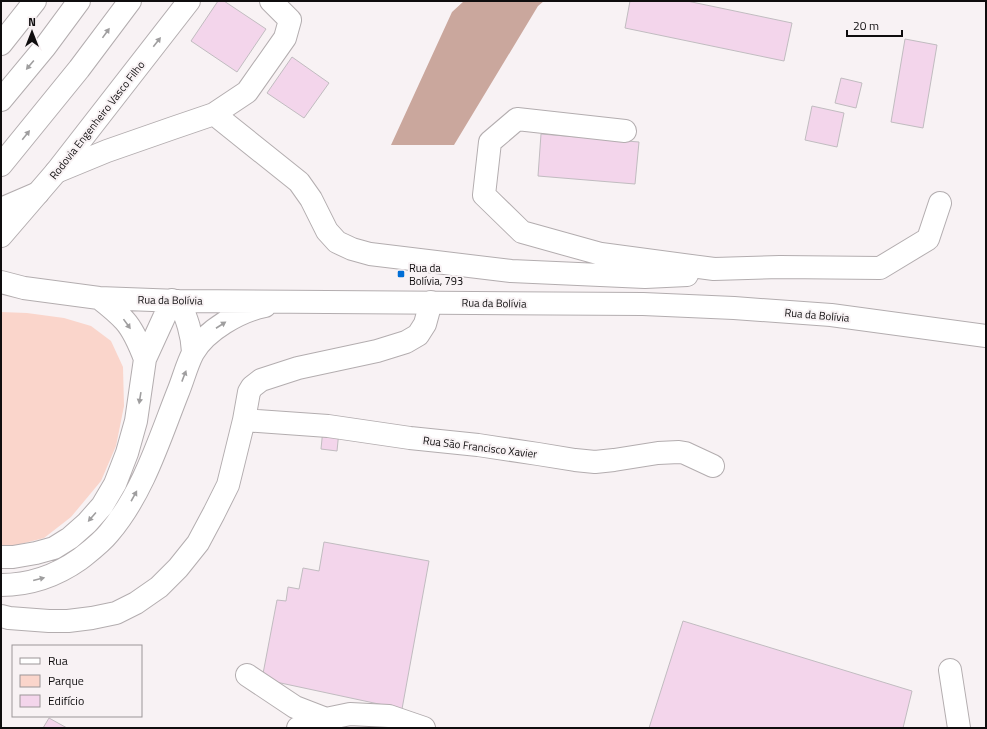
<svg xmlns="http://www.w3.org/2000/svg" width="987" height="729" viewBox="0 0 987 729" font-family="'Titillium Web',sans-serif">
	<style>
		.green { fill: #fad5cb }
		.forest { fill: #caa79d }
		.building { fill: #f3d5eb; stroke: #c1bcc0 }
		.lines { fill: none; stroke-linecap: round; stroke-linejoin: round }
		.minor-casing { stroke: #b3adaf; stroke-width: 24 }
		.major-casing { stroke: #b3adaf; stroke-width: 24 }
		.highway-casing { stroke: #b3adaf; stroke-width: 24 }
		.minor { stroke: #fff; stroke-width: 22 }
		.major { stroke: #fff; stroke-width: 22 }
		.highway { stroke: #fff; stroke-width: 22 }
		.oneway { fill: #9f9e9f }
		.poi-dot { fill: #006ed6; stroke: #f8f2f4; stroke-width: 1.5 }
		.labels { text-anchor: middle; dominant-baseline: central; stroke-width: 4; stroke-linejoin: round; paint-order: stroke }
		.street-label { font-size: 11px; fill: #0f0d0e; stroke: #f8f2f4 }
		.poi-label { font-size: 11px; fill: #0f0d0e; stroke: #f8f2f4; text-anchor: start }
	</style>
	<rect width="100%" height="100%" fill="#f8f2f4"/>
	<path class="green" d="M1,312L27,313L64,318L91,326L111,341L123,367L124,406L116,446L101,481L71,517L44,538L5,548L1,547Z"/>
	<path class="forest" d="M464,1H544L538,6L454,145H391L452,12Z"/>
	<path class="building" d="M218,1H224L266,29L237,72L191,41Z
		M630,1H687L792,23L784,61L625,28Z
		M905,39L937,45L923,128L891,122Z
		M292,57L329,83L304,118L267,93Z
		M841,78L862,83L856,108L835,103Z
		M812,106L844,113L837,147L805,140Z
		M541,134L639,142L635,184L538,176Z
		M323,429L339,431L337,451L321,449Z
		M324,542L429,561L402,709L262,679L277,600L286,601L288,587L299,589L303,568L319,571Z
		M683,621L912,691L903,728H649Z
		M49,718L67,728H43Z"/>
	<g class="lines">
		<defs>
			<path id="minor" d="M214,114L299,182L311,199L327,231L337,242L352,249L370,254L511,271L645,277L687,275
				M625,131L517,119L490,142L484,195L522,232L601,254L714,269L780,267L880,268L928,239L940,203
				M56,172L107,151L173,128L214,114L247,92L285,38L290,20L271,1
				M244,420L328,426L410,438L478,445L538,454L575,460L595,462L614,460L658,453L679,452L685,453L713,466
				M1,616L9,618L49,621H68L92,618L116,613L136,603L159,587L178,568L198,543L214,513L228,485L244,420L249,392L252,387L261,380L298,368L377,351L406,342L418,335L425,324L431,302
				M950,670L959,728
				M247,675L295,707L326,719
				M298,728L326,719L350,714L389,716L424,728"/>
			<path id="major" d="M1,44L35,1
				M1,236L56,172L189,1
				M1,282L24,288L99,298L179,301L643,304L734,308L831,315L986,336
				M99,298C108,305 117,312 125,321C134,331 140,346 145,359
				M179,301C187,319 192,333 193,352
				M1,557H13L36,553L54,548L70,538L87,523L102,506L115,484L127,453L136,421L145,359L172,300
				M1,585C31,585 56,576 80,559C90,551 101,543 109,533C143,493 159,440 178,392C183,380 187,364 193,353C206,330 240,311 265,306"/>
			<path id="highway" d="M1,100L45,47L79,1
				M1,165L79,69L130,1
				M1,209L38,193"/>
		</defs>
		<use href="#minor" class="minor-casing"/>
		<use href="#major" class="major-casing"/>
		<use href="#highway" class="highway-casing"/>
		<use href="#minor" class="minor"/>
		<use href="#major" class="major"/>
		<use href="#highway" class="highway"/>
	</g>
	<defs><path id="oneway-solid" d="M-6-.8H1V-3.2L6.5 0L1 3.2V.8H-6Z"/></defs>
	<g class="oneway">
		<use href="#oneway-solid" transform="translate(106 33) rotate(-54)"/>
		<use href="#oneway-solid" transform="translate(157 42) rotate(-52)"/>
		<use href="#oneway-solid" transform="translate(30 65) rotate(130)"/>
		<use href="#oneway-solid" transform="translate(26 135) rotate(-51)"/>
		<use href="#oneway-solid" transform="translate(127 324) rotate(54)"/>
		<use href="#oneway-solid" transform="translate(221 325) rotate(-33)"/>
		<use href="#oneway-solid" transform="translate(184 376) rotate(-69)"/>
		<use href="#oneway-solid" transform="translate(140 398) rotate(99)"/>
		<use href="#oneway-solid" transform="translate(134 496) rotate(-61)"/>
		<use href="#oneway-solid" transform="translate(92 517) rotate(131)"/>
		<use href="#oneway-solid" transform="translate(39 579) rotate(-14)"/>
	</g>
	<rect class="poi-dot" x="397" y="270" width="8" height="8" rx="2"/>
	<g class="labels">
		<g class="street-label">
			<text transform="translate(97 120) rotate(-52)">Rodovia Engenheiro Vasco Filho</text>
			<text transform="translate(170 300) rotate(1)">Rua da Bolívia</text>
			<text transform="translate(494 303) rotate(1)">Rua da Bolívia</text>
			<text transform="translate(817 315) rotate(5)">Rua da Bolívia</text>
			<text transform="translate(480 447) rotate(7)">Rua São Francisco Xavier</text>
		</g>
		<g class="poi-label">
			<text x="409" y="268">Rua da<tspan x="409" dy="13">Bolívia, 793</tspan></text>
		</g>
	</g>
	<rect width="987" height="729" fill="none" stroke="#0f0d0e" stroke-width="4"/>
	<rect x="12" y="645" width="130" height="72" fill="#f8f2f4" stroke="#9b9698"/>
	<rect x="20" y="658" width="20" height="6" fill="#ffffff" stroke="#9b9698"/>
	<text x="48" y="665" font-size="12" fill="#0f0d0e">Rua</text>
	<rect x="20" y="675" width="20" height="12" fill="#fad5cb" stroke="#9b9698"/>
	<text x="48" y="685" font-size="12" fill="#0f0d0e">Parque</text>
	<rect x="20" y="695" width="20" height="12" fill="#f3d5eb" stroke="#9b9698"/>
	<text x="48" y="705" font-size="12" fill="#0f0d0e">Edifício</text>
	<g transform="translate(32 32)" stroke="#f8f2f4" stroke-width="3" paint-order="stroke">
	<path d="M0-3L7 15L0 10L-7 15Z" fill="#0f0d0e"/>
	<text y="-6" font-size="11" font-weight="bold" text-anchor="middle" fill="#0f0d0e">N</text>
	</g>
	<path d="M847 30v6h55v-6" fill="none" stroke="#0f0d0e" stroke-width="2"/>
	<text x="853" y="30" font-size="12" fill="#0f0d0e" stroke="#f8f2f4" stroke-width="3" paint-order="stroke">20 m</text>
</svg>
